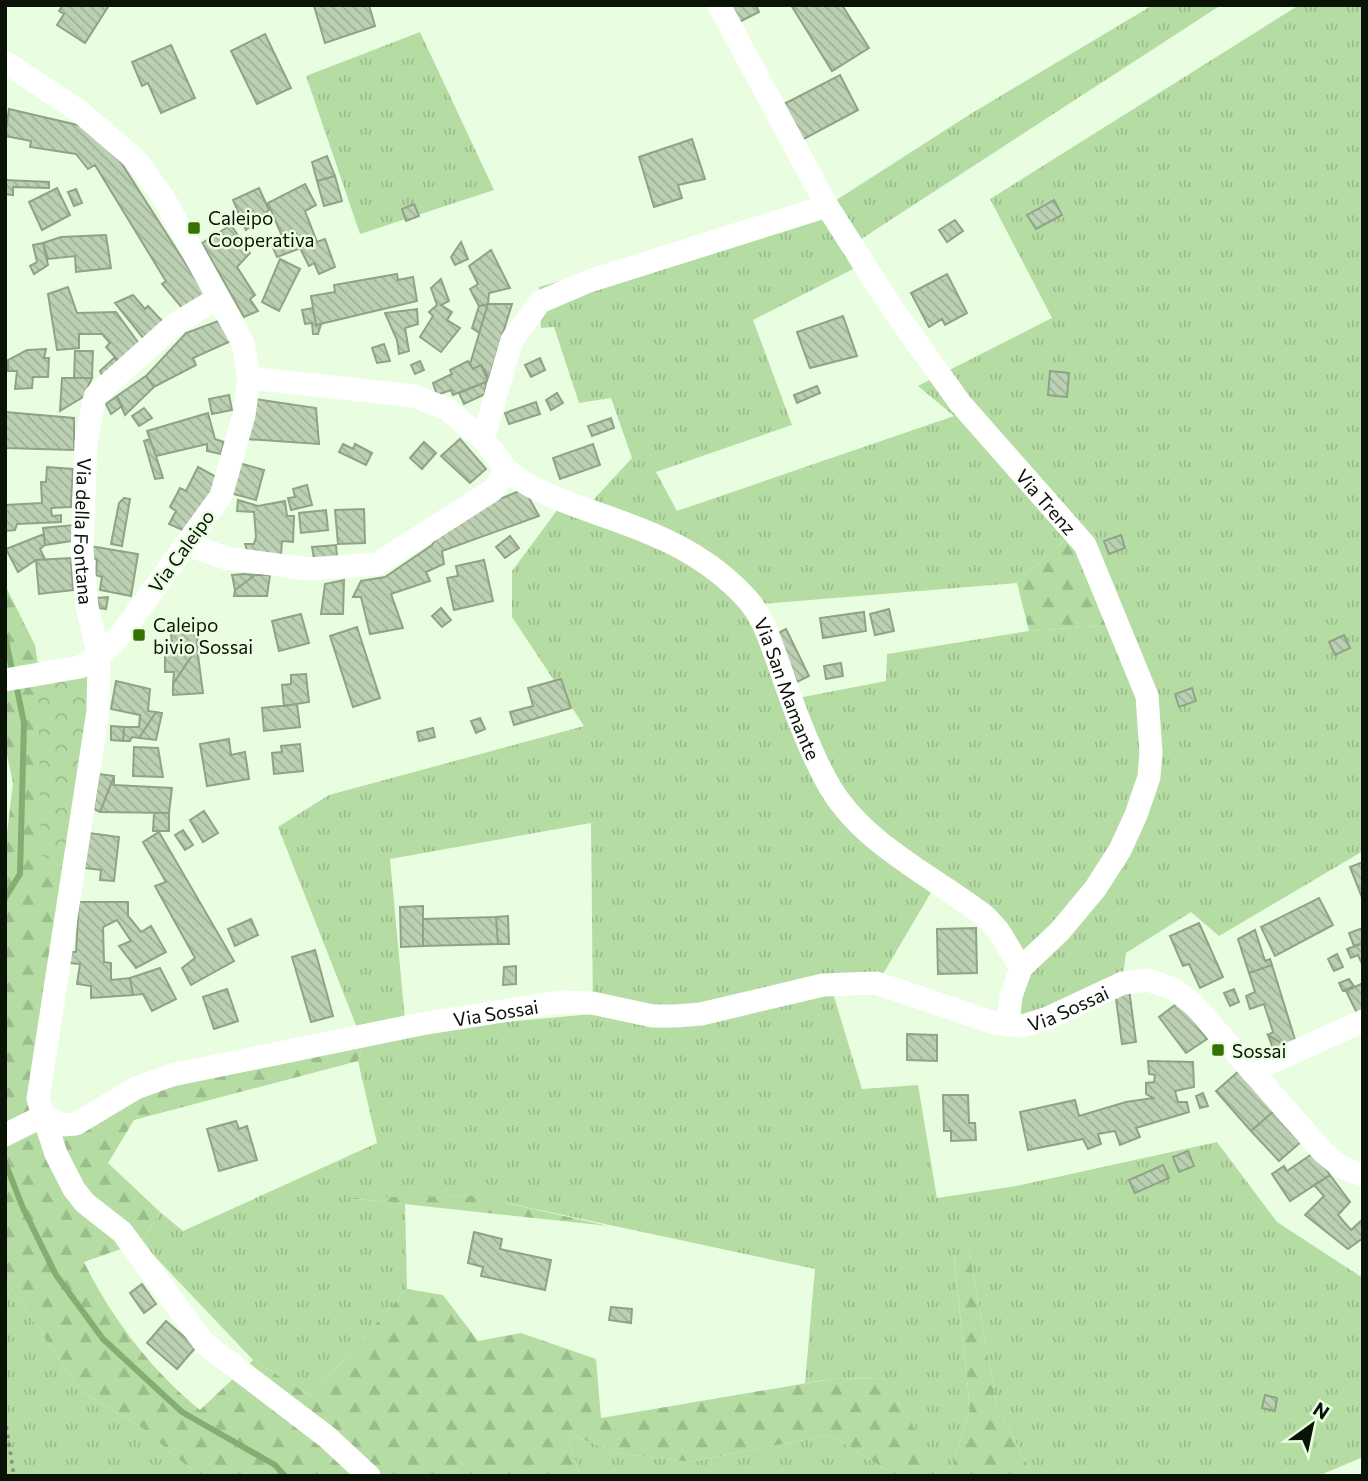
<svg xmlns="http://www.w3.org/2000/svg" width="1368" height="1481" viewBox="0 0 1368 1481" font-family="Commissioner,sans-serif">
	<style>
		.grass { fill: url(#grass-tufts); fill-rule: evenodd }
		.forest { fill: url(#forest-firs) }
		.park { fill: url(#park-crowns) }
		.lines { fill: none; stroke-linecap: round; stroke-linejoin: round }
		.stream { stroke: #84ae71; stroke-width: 6 }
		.building { fill: url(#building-back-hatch); stroke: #8fa387; stroke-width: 2 }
		.path { stroke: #84927e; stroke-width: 3.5; stroke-dasharray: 3.5 5; stroke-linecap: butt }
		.minor { stroke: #fff; stroke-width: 23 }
		.poi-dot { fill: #357103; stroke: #e9fee0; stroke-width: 2.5 }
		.labels { text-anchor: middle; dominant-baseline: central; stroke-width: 5; stroke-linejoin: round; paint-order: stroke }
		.poi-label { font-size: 19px; fill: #0b1208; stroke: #e9fee0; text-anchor: start }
		.street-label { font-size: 19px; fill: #0b1208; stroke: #e9fee0 }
	</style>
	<defs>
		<pattern id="grass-tufts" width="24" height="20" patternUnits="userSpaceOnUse" patternTransform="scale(1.75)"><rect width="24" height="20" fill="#b5dda3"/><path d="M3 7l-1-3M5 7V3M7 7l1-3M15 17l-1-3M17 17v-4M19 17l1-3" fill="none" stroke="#9abd8b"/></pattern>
		<pattern id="forest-firs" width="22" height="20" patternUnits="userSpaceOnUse" patternTransform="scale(1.75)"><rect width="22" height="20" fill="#b5dda3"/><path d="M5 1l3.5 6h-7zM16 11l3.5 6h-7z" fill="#9abd8b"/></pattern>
		<pattern id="park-crowns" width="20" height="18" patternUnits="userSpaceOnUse" patternTransform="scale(1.75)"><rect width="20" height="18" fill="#b5dda3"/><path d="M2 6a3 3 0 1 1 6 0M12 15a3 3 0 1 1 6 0" fill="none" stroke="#9abd8b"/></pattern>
		<pattern id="building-back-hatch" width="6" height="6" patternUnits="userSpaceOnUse" patternTransform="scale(1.75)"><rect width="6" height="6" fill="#bcd0b3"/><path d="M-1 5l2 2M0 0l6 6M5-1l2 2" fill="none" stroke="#a0b298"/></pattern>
	</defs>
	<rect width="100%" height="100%" fill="#e9fee0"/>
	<path class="grass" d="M1153,5L1218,7L852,245L859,266L753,320L792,425L656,472L677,511L954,416L918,386L1052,318L990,199L1299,5H1363V851L1219,936L1191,912L1126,953L1123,976L1050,1009L1003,1018L1025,981L989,932L933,889L873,991L833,993L862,1089L918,1085L937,1198L1016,1186L1217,1142L1277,1222L1363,1278V1457L1318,1476H1033L997,1406L969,1250L954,1257L970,1409L952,1468L926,1450L885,1379L837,1378L805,1383L815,1269L474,1196L356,1199L405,1204L407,1289L311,1396L253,1360L141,1242L160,1212L183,1231L377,1143L358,1061L363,1043L278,827L329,795L584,726L512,617V571L564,501L583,511L632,458L611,398L579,403L554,327L541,328L539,287L827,206L972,113ZM1083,523L1127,624L1029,631L887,654L886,681L798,698L762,604L1017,583ZM591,823L593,1014L406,1031L390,859Z
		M420,32L494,190L360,234L306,76Z
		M5,1279L82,1392L138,1425L199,1476H5Z
		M567,1433L618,1453L689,1462L830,1435L896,1476H580Z"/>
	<path class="forest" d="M1083,523L1128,624L1029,631L1017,583Z
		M5,585L35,645L70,870L37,1086L50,1113L74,1132L167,1084L363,1043L358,1061L134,1120L108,1163L160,1212L141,1242L84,1262C112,1319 151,1370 200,1410L253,1360L311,1396L407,1289L443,1295L478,1341L521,1333L596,1359L601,1418L837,1378L885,1379L926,1449L952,1468L970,1409L954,1256L969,1250L997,1406L1033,1476H896L830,1435L689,1462L618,1453L567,1433L580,1476H199L138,1425L82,1392L5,1279V850L13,783L5,746Z
		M474,1196H475L609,1226L348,1198Z"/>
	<path class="park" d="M94,667L70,870L41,855L38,680Z"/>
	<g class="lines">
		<path class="stream" d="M5,636L13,674
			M5,898L20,874L24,723L16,684
			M5,1162L23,1208L56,1275L103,1339L182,1412L275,1465L285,1476"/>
	</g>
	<path class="building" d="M63,5H106L108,7L85,43L57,25L64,14L59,11Z
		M369,5L375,26L325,43L314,6Z
		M728,5H756L759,12L735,24Z
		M791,5H842L869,48L832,71Z
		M265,34L291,88L257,104L231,51Z
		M171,45L195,98L161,113L148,83L142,86L132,62Z
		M840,75L858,110L802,140L784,104Z
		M9,109L86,127L113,150L205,294L183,309L162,284L166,281L164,278L95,165L88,169L76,154L30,147L31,141L5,136Z
		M692,139L705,179L678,185L682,198L654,207L639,157Z
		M327,156L335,176L317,181L312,162Z
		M335,176L342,201L324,206L317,181Z
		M5,180L49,182V188L13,187V195L5,194Z
		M305,184L316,205L305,211L317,242L277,257L272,245L284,241L268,203Z
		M57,188L70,215L42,230L29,202Z
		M259,188L269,210L246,230L233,200Z
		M76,189L82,203L74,206L68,192Z
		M1054,200L1062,215L1036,229L1027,215Z
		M414,204L419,216L406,221L402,209Z
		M955,220L963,231L947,242L939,230Z
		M231,225L250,253L237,267L255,295L250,299L258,311L244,317L202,243Z
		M106,235L111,268L76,272L75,256L48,259L43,243L61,237Z
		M325,239L335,267L319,274L314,263L309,266L300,248Z
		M461,242L468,259L455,265L451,257Z
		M43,243L48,265L34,274L30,266L37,262L33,245Z
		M491,250L510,288L489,293L488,304L479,306L470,289L478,284L469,266Z
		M280,259L300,269L279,311L262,302Z
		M397,274L398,280L413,277L417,301L316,325L311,296L335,292L334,285Z
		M947,274L967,313L945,325L942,319L929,327L911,293Z
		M441,279L449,301L441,305L452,312L447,320L460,328L441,352L420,337L433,316L429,312L437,305L431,288Z
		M68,287L77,313L116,312L140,345L120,363L106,347L110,343L102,334H79V348L57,350L48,294Z
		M133,295L145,309L148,306L164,323L144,339L115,303Z
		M488,304H512L489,378L481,365L473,369L470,364Z
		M488,304L479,333L472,328L479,306Z
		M313,308L316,325L321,324L318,334H313L312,323L305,324L302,310Z
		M417,309L418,324L405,328L409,351L399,354L397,340L385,313Z
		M843,316L857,356L810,368L797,332Z
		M221,320L231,341L193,358L196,365L154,387L146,376L186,333Z
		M384,344L390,361L377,363L372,348Z
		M46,349L44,358H49L48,377H33L32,388L15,389L17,371H8V360L27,350Z
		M75,351H93L92,378H74Z
		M114,358L120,363L103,377L100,371Z
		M540,358L545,370L531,377L525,365Z
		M420,361L424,370L415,374L411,365Z
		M468,361L473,369L481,365L488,381L453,395L451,390L437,395L433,383L452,374L450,370Z
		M1050,371L1069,373L1067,397L1048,395Z
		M146,376L154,387L125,415L117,396Z
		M62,378H92L83,397L60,411Z
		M486,382L485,394L464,404L459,393Z
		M817,386L820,393L797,403L794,395Z
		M557,393L563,403L551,410L546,400Z
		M229,395L232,410L212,414L209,399Z
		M117,396L122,406L111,414L106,404Z
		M255,399L316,408L319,444L245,439Z
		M536,402L540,414L509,424L505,413Z
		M144,408L152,418L139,426L132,416Z
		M5,412L74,418V450L5,448Z
		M208,413L215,439L224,442L221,454L207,451V444L156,456L147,431Z
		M611,418L614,428L592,436L588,426Z
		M150,439L156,456L163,478L155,479L144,441Z
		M460,439L486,469L470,483L441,456Z
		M424,442L436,453L422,469L410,458Z
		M343,444L353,449L355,444L372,453L366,465L339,452Z
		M593,444L600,465L560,479L553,458Z
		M239,463L264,470L256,500L230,493Z
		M47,467L73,469L71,507L51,508L52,516L61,515V522L17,524L15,530L5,531V505L42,503L41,482H46Z
		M198,467L218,478L208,499L185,531L169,524L176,511L170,507L180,488L186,491Z
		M307,485L312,505L291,510L288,498L295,497L293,489Z
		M524,489L539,516L442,551L444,564L426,572L430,581L391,594L403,628L370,634L361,597H353L361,581L385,577L432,545L440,532L466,513Z
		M124,498L130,499L122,546L111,544L119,503Z
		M238,500L258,506L285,501L287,516H294L293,542L282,541L281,555L248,553L245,544H254L256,537L254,512L237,511Z
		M364,509L365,543L338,544L335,510Z
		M326,510L328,530L301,533L299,513Z
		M74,525L71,541L45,545L43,528Z
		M44,534L45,545L40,549L45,559L36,560L18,572L6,549Z
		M1121,535L1125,548L1109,554L1104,541Z
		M510,536L519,548L505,558L496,547Z
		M336,545L337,557L314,559L312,547Z
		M90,546L138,554L131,596L100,590L102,577L96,575L97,560L91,557Z
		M71,558L73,590L39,594L36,560Z
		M484,560L493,601L454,610L447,578L458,576L456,566Z
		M232,575L244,574L255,575L235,590Z
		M255,575H270L267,596H234L235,590Z
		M344,580L343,614H321L325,584Z
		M108,597L106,609L99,608L97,598Z
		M441,608L451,620L442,627L432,616Z
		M889,609L894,631L875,635L870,614Z
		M864,612L866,631L823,638L820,618Z
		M301,614L309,643L279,651L272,621Z
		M198,625L197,648L173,649L170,628Z
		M357,627L380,698L353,707L330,636Z
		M786,629L809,676L797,682L775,635Z
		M1344,635L1350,648L1335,655L1329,642Z
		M197,648L173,684L174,672H165V649Z
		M197,648L203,693L173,695V684Z
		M841,663L843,676L826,679L824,666Z
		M306,674L309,702L284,706L282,685L291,684V675Z
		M561,679L571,708L514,725L510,712L533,706L528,688Z
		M116,681L150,689L148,711L156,712L139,738L132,737L130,741H123L124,727H139L140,715L111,709Z
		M1192,688L1196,701L1179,707L1175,694Z
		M297,704L300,727L264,731L262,708Z
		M156,712L162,713L156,740L139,738Z
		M480,718L485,729L476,733L471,721Z
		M111,726L124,727L123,741L111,740Z
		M433,728L435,737L419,741L417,732Z
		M229,739L231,755L245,752L249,779L207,786L200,744Z
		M300,744L303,771L274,774L272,753L282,752L281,746Z
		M134,747L158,748L163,777L133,776Z
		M99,774L114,776L100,812L94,809Z
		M114,776V785L172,788L169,813L100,812Z
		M204,811L218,833L203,842L190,820Z
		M154,813H169V831H153Z
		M183,830L193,845L185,850L175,835Z
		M159,832L234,961L191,985L182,968L195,958L155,886L166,882L143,842Z
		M89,833L119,837L114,881L100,880L101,870L84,868Z
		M1363,862V900L1350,867Z
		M1319,898L1333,925L1275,956L1261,927Z
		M79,902H128V916L141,932L151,926L166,952L136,968L119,946L131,941L117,920L103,927L104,962L111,963V980L130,978L133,995L91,998V986L77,984L80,964L69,963L71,952H76Z
		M423,906V946L401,947L400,907Z
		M508,916L509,944H498L496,917Z
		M496,917L498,944L423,946V919Z
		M251,919L258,935L235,946L228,929Z
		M1199,923L1223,977L1200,988L1189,964L1183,966L1170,936Z
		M976,928L977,973L938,974L937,929Z
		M1363,928V943L1354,946L1349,933Z
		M1255,930L1265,961L1270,959L1272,965L1249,973L1238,939Z
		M1363,943V966L1358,955L1351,958L1347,949Z
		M315,950L333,1016L311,1022L292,957Z
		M1337,954L1343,967L1334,971L1328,959Z
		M1272,965L1297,1046L1290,1048L1268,1035L1273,1032L1264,1004L1250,1009L1246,996L1255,992L1249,973Z
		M516,966V984L503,985L504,967Z
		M160,968L176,999L152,1011L143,994L133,995L130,978Z
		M1349,979L1354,986L1343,991L1339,983Z
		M1363,983V1015L1359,1017L1346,991Z
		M227,989L238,1021L214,1029L203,997Z
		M1129,989L1136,1042L1122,1044L1115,991Z
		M1234,989L1239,1002L1230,1006L1224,993Z
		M1179,1002L1207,1039L1186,1053L1159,1017Z
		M907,1034L937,1035V1061L907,1060Z
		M1268,1035L1290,1049L1275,1054Z
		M1148,1061L1193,1062L1194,1087L1175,1091L1178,1102H1187L1189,1112L1136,1128L1140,1137L1120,1145L1115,1131L1098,1134L1101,1144L1088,1149L1083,1139L1028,1150L1020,1112L1075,1100L1079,1116L1126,1102L1153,1098L1146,1094V1083L1154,1082L1155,1075L1149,1074Z
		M1240,1070L1275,1110L1251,1131L1216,1091Z
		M1203,1093L1208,1106L1200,1108L1196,1096Z
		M943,1095H968L969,1123H975L976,1140L951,1141V1131H944Z
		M1275,1110L1302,1141L1279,1161L1251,1131Z
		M236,1121L239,1129L247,1126L257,1160L219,1171L207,1129Z
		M1188,1151L1194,1166L1179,1172L1173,1157Z
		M1315,1152L1330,1175L1290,1201L1272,1174L1284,1166L1287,1171Z
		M1163,1165L1169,1178L1135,1193L1129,1180Z
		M1330,1175L1350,1202L1338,1215L1351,1230L1363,1219V1211V1238L1348,1249L1305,1215L1324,1196L1314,1185Z
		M474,1232L502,1239L500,1249L551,1260L545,1290L481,1276L483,1267L468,1263Z
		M142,1284L156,1304L144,1313L130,1293Z
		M611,1307L632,1309L631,1323L609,1320Z
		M166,1321L196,1347L177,1369L147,1343Z
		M1265,1395L1277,1398L1275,1411L1262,1408Z"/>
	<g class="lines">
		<path class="path" d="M5,1418L14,1476"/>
		<g class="minor">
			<path id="s1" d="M719,5L827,206L890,305L960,403L1085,545L1147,696L1151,752L1149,777L1136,815L1120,850L1095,889L1060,931L1021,968L1011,996L1008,1025"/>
			<path d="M5,62L79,111L136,160L163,197L243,343L249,378L244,415L221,496L122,633L99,656L80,667L5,680"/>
			<path id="s2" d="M218,298L175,324L95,396L86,442L82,550L87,607L99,656L98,711L38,1099L56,1154L74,1189L85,1203L122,1232L205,1344L327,1437L369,1476"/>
			<path d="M249,378L414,396L447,409L483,439"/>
			<path id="s3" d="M507,470C532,491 563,501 593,512C652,532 705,552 748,600C763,617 770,641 778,662C792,702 806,743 826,780C859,843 932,875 986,917L998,930L1021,968"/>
			<path d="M188,545L226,558L308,569L377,564L493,490L507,470L483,439L512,340L540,302L589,281L827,206"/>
			<path d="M1252,1071L1363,1021"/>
			<path id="s4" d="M45,1115L61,1125L76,1124L136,1088L172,1075L421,1024L559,1002L592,1003L653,1016H676L701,1014L823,985L876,983L995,1023L1023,1026L1048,1018L1123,983L1148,980L1174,989L1194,1005L1323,1152L1341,1167L1363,1175"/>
			<path d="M5,1135L45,1115"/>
		</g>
	</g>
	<g class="poi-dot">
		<rect x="187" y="221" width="14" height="14" rx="3.5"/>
		<rect x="132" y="628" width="14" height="14" rx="3.5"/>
		<rect x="1211" y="1043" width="14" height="14" rx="3.5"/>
	</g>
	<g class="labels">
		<g class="poi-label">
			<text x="208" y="217">Caleipo<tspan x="208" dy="22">Cooperativa</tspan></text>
			<text x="153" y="624">Caleipo<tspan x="153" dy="22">bivio Sossai</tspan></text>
			<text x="1232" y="1050">Sossai</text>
		</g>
		<g class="street-label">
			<text stroke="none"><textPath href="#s1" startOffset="597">Via Trenz</textPath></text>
			<text stroke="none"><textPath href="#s2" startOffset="294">Via della Fontana</textPath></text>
			<text transform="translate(181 551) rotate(-54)">Via Caleipo</text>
			<text stroke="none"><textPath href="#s3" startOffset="374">Via San Mamante</textPath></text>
			<text stroke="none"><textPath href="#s4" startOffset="1060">Via Sossai</textPath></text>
			<text stroke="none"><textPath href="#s4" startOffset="472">Via Sossai</textPath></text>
		</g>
	</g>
	<rect width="1368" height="1481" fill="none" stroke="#0b1208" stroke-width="14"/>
	<g transform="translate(1312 1425) rotate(33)" stroke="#e9fee0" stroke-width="5" paint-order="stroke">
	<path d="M0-5L12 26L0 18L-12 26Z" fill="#0b1208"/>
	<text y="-10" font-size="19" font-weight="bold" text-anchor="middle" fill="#0b1208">N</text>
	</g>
</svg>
